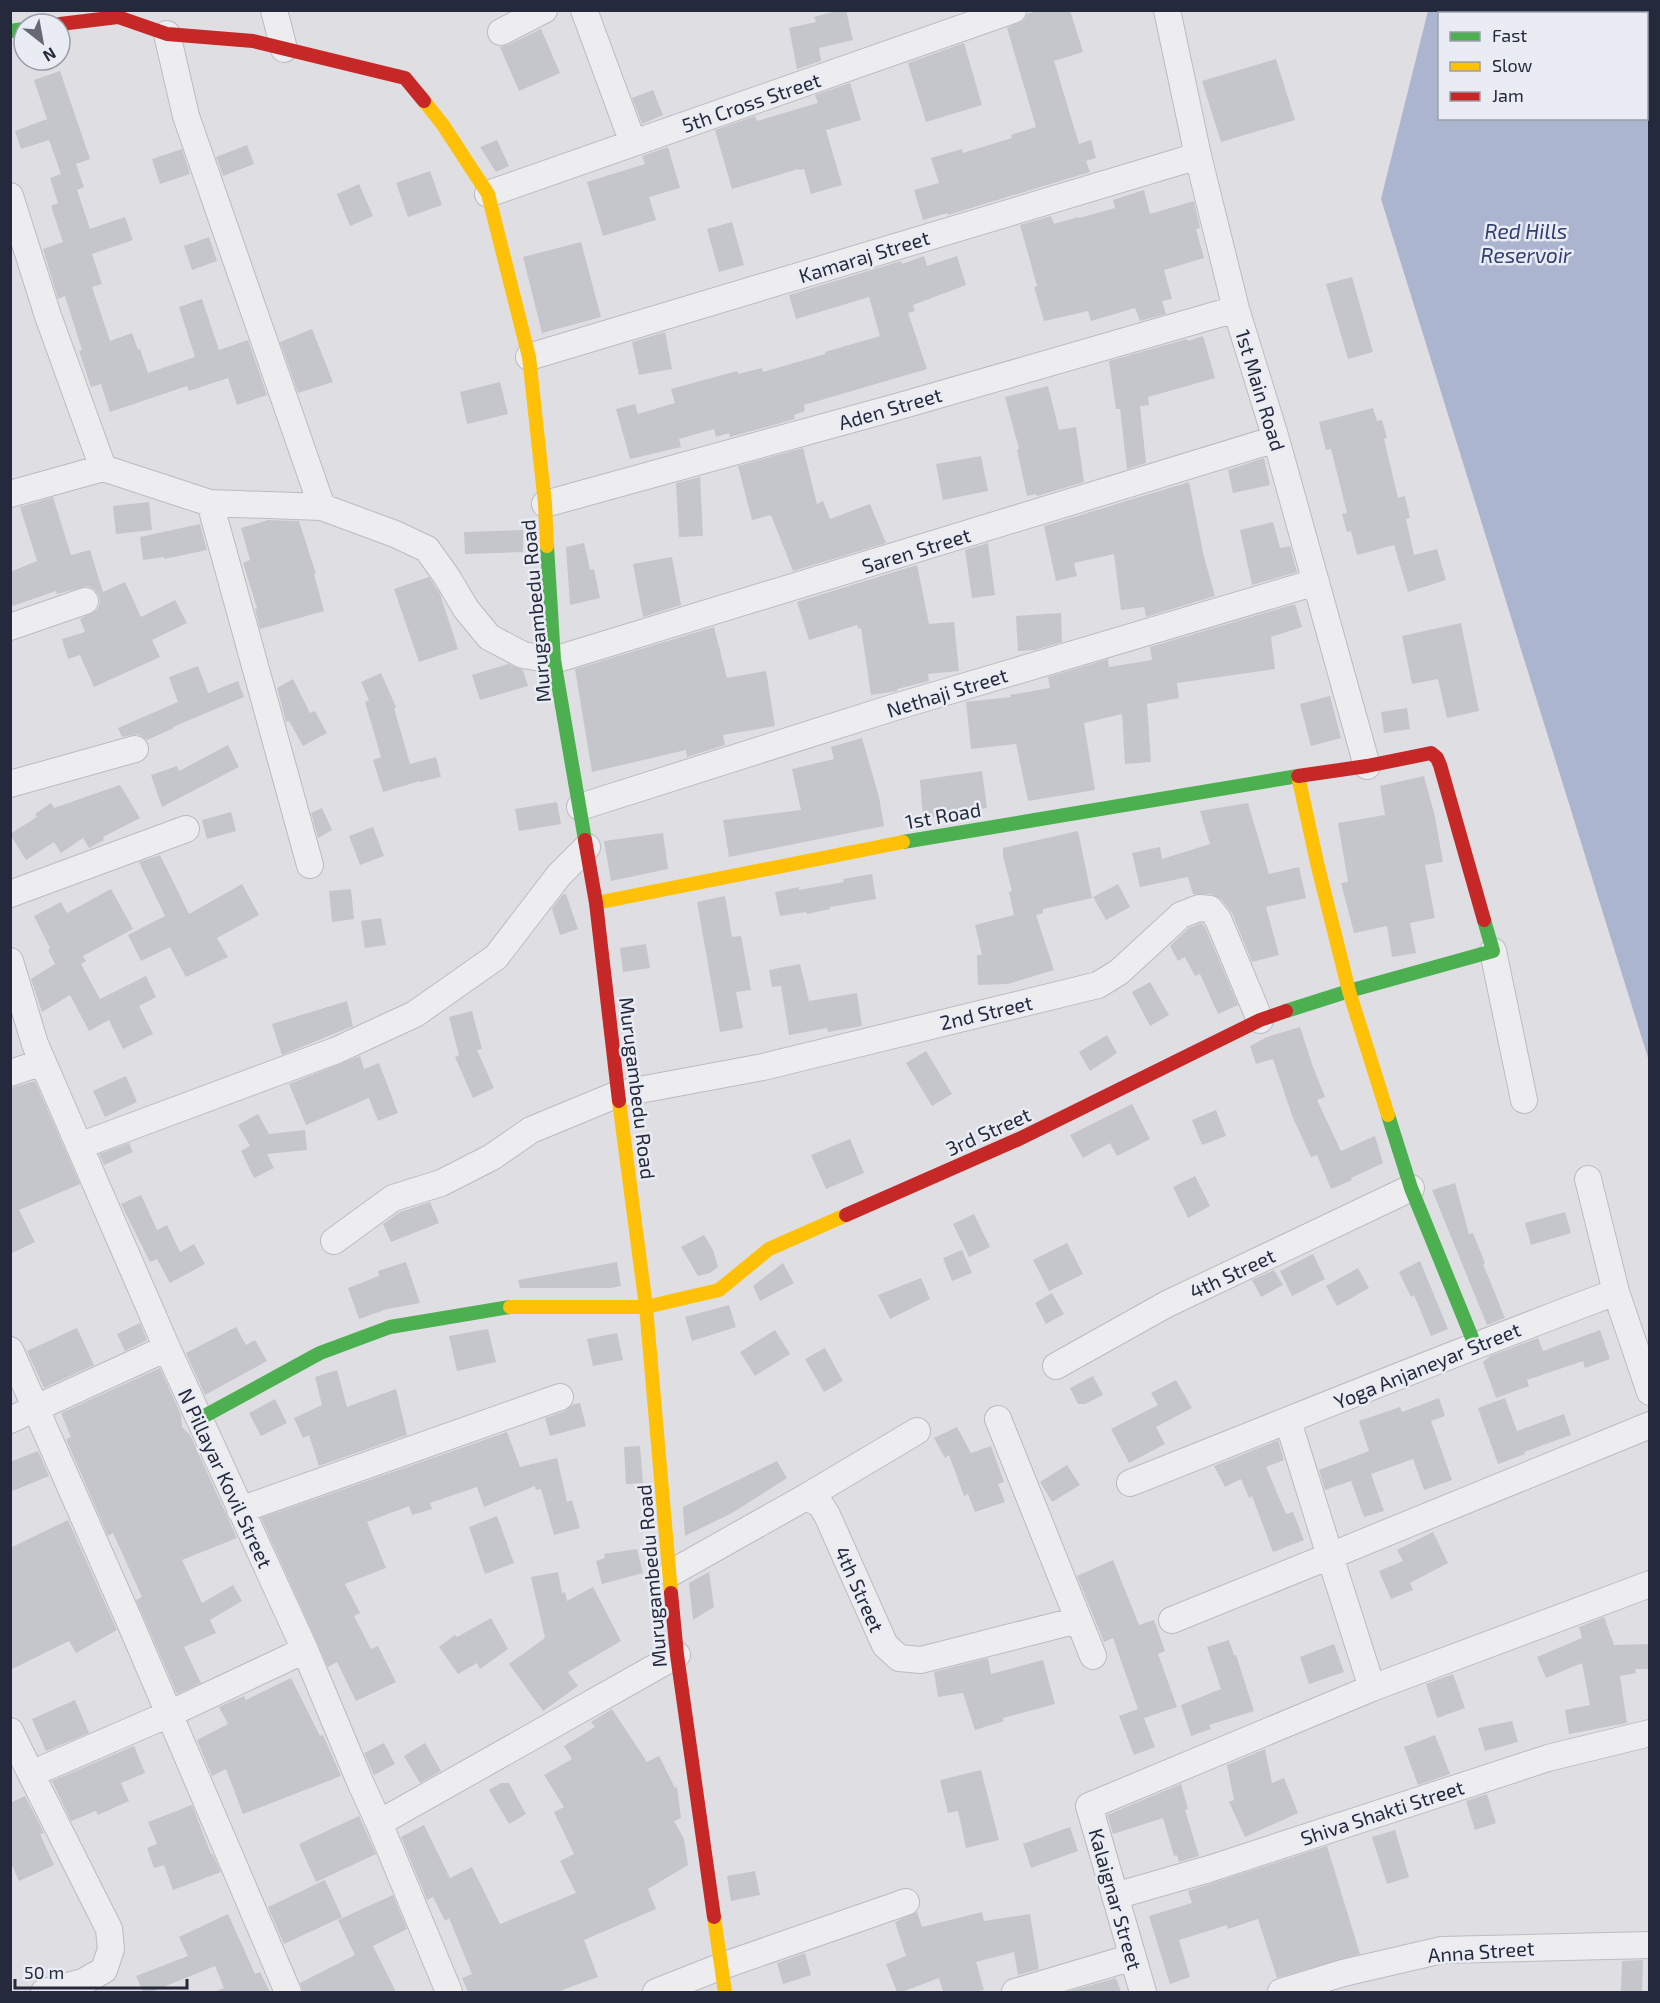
<svg xmlns="http://www.w3.org/2000/svg" width="1660" height="2003" viewBox="0 0 1660 2003" font-family="'Exo 2',sans-serif">
	<style>
		.water { fill: #abb5cf; fill-rule: evenodd }
		.building { fill: #c5c6cb }
		.lines { fill: none; stroke-linecap: round; stroke-linejoin: round }
		.street-casing { stroke: #bbbbc0; stroke-width: 28 }
		.street { stroke: #ededf0; stroke-width: 26 }
		.fast { stroke: #4caf50; stroke-width: 14 }
		.slow { stroke: #ffc107; stroke-width: 14 }
		.jam { stroke: #c62828; stroke-width: 14 }
		.labels { text-anchor: middle; dominant-baseline: central; stroke-width: 5; stroke-linejoin: round; paint-order: stroke }
		.street-label { font-size: 20px; fill: #25293c; stroke: #eaecf4 }
		.water-label { font-size: 21px; font-style: italic; fill: #2f3f70; stroke: #eaecf4 }
	</style>
	<rect width="100%" height="100%" fill="#dedee3"/>
	<path class="water" d="M1428,11H1649V1061L1381,199ZM1440,14H1646V118H1440Z"/>
	<path class="building" d="M840,10H846L853,40L819,48L821,61L797,69L789,28L816,22L814,17Z
		M1070,10L1083,52L1054,61L1079,144L1091,140L1096,158L1086,161L1090,172L948,215L947,213L923,220L914,190L939,183L931,158L962,149L963,153L1012,138L1011,135L1036,127L1007,28L1024,20L1027,14L1038,11Z
		M541,29L560,73L519,91L500,47L508,45Z
		M964,43L982,105L926,122L908,63Z
		M1276,59L1295,120L1221,142L1202,81Z
		M60,71L90,159L76,164L84,187L77,190L90,229L125,217L133,240L92,254L102,284L92,287L110,341L132,333L138,350L140,349L148,373L195,357L179,307L202,299L219,350L248,340L267,395L237,405L228,378L189,391L187,386L110,412L101,384L91,387L79,351L82,350L65,296L58,299L43,249L63,242L51,206L58,203L50,178L61,174L49,140L21,149L15,131L47,119L34,80Z
		M850,83L861,120L826,130L842,185L811,194L804,169L799,170L798,169L732,189L715,130L755,116L757,121L818,103L815,95Z
		M653,90L663,115L642,124L632,98Z
		M497,140L509,166L496,172L480,147Z
		M247,145L254,164L223,176L216,157Z
		M668,147L680,188L649,197L656,220L603,236L587,182L645,164L642,156Z
		M182,149L190,174L160,184L152,159Z
		M430,171L442,205L408,217L396,183Z
		M359,184L373,216L350,226L337,194Z
		M1144,190L1150,214L1194,201L1200,228L1196,229L1204,258L1164,270L1172,299L1162,301L1166,314L1140,321L1135,308L1091,321L1088,311L1044,321L1034,287L1037,286L1020,225L1051,216L1054,224L1078,217L1079,218L1115,208L1113,200Z
		M732,222L744,265L719,272L707,229Z
		M209,237L217,261L192,270L184,246Z
		M581,242L601,317L542,333L523,257Z
		M924,256L927,266L957,256L966,285L913,305L915,311L908,313L927,369L804,405L805,411L794,415L795,419L730,437L729,433L716,437L714,429L679,439L681,447L630,459L616,409L635,404L638,414L675,403L671,389L737,371L738,374L762,368L763,372L825,354V352L880,336L869,297L796,319L789,295L901,261L902,264Z
		M1352,277L1373,352L1348,359L1326,284Z
		M312,329L333,382L298,393L280,342Z
		M665,332L672,369L639,375L632,342Z
		M1203,336L1215,378L1148,397L1149,405L1140,406L1146,463L1127,469L1120,409H1116L1109,361L1187,339L1188,341Z
		M500,382L508,414L467,424L460,392Z
		M1048,386L1059,430L1076,427L1084,482L1037,496L1036,494L1027,496L1017,450L1019,449L1005,397Z
		M1373,408L1377,421L1382,420L1387,438L1384,439L1398,498L1405,496L1410,518L1406,519L1414,555L1437,549L1446,580L1408,592L1394,545L1357,555L1351,531L1347,532L1342,514L1347,513L1331,449L1326,450L1319,422Z
		M803,448L817,504L823,501L830,519L870,504L886,543L793,571L771,515L752,520L738,466Z
		M981,456L988,491L943,500L936,464Z
		M1264,458L1270,485L1233,493L1228,470Z
		M700,477L703,536L679,537L676,483Z
		M1189,482L1204,557L1215,596L1146,617L1144,607L1121,610L1114,554L1074,563L1077,576L1056,581L1044,526Z
		M53,497L71,555L90,550L103,592L125,582L141,617L175,600L187,623L152,640L160,657L94,687L80,655L68,659L62,639L85,632L80,619L97,610L100,603L99,596L95,590L87,586L57,594L56,591L10,607V572L37,561L20,507Z
		M149,502L152,530L116,534L113,506Z
		M268,520L299,521L316,574H314L324,611L260,629L255,609L257,608L243,563L250,560L241,528Z
		M1273,522L1280,548L1290,546L1297,572L1252,585L1240,530Z
		M200,524L207,550L164,559V557L143,560L140,537Z
		M523,530V552L465,554L464,532Z
		M584,543L590,570L594,569L600,598L570,605L566,547Z
		M988,543L995,595L972,598L965,550Z
		M672,557L681,605L643,617L633,564Z
		M917,565L929,624L954,622L959,671L928,674L929,681L897,689V691L871,695L861,628L858,629L857,625L809,640L797,602Z
		M429,577L440,594L458,649L419,662L394,589Z
		M1295,604L1302,627L1271,637L1275,669L1177,683L1179,698L1147,704L1151,762L1125,764L1122,714L1084,723L1095,790L1028,801L1016,744L971,749L966,702L1011,697L1010,695L1050,688L1048,677L1108,659L1109,667L1152,660L1150,647Z
		M1061,613L1062,642L1035,650L1018,651L1016,616Z
		M1461,623L1479,711L1447,718L1438,679L1412,684L1402,636Z
		M714,627L727,678L766,671L775,726L723,735L725,745L687,757L686,750L592,772L575,669Z
		M508,664L523,670L528,686L480,700L472,675Z
		M198,666L208,693L238,681L244,697L173,727L174,728L147,740L138,734L122,737L118,728L178,702L169,677Z
		M381,673L396,707L394,708L410,764L436,757L441,777L420,782V781L383,792L373,760L381,757L365,702L369,700L361,682Z
		M293,679L310,713L315,711L327,733L303,746L289,721L286,722L277,688Z
		M1330,696L1341,738L1311,746L1300,704Z
		M1407,708L1410,729L1384,733L1381,712Z
		M862,738L879,797L884,826L729,857L723,820L801,810L792,769L834,759L831,747Z
		M228,745L239,767L162,807L151,775L177,766L179,771Z
		M982,771L987,808L923,819L920,780Z
		M1424,776L1435,817L1443,862L1425,865L1435,918L1410,923L1416,953L1392,957L1387,926L1354,933L1341,883L1348,882L1338,823L1385,815L1380,786Z
		M120,785L140,818L103,837L104,840L89,848L83,838L61,853L54,842L26,860L10,834L37,817L35,814L51,803L54,808Z
		M557,802L561,824L519,831L515,809Z
		M1248,803L1269,874L1299,867L1306,898L1266,907L1279,955L1252,962L1232,913L1221,899L1211,894H1193L1188,877L1140,887L1132,853L1160,847L1162,859L1210,844L1200,811Z
		M322,808L332,830L318,838L311,813Z
		M231,812L236,831L207,839L202,820Z
		M373,827L384,856L360,865L349,836Z
		M1078,831L1092,898L1043,909V913L1036,915L1054,970L1008,984L978,985L977,955H982L975,925L1014,915L1009,892L1012,891L1003,856V848Z
		M663,833L668,869L611,881L604,841Z
		M160,855L189,914L242,884L259,915L217,938L228,957L186,977L170,947L141,961L128,935L165,916L139,862Z
		M872,874L876,899L830,907V909L807,914L806,912L780,916L775,892L799,887V890L844,882L843,879Z
		M1118,884L1130,907L1106,920L1093,897Z
		M111,889L133,929L83,956L86,961L81,964L100,999L146,976L156,997L139,1006L153,1034L123,1049L109,1020L89,1031L70,995L42,1012L31,979L55,964L48,950L50,948L34,916L61,902L67,913Z
		M351,889L354,919L332,922L329,891Z
		M566,894L578,929L560,935L552,909L562,895Z
		M725,896L732,937L741,936L751,990L736,992L743,1028L720,1032L697,902Z
		M381,918L386,945L365,948L361,921Z
		M1201,923L1205,927L1238,1005L1218,1014L1200,974L1195,976L1185,957L1178,961L1170,946L1189,928Z
		M646,944L650,968L623,972L620,948Z
		M800,964L809,1001L857,993L862,1026L828,1032L827,1028L789,1035L781,986L772,987L769,970Z
		M1150,982L1169,1015L1150,1026L1132,992Z
		M347,1001L353,1026L282,1055L272,1024Z
		M472,1011L482,1049L477,1050L494,1088L473,1098L455,1057L459,1055L449,1017Z
		M1300,1027L1313,1067L1325,1097L1317,1100L1341,1151L1375,1136L1383,1163L1351,1178L1352,1180L1331,1189L1317,1155L1311,1157L1293,1118L1273,1059L1256,1064L1250,1046L1267,1037Z
		M1107,1035L1117,1053L1090,1071L1079,1052Z
		M926,1051L952,1094L932,1106L906,1063Z
		M360,1056L364,1069L379,1063L398,1113L378,1121L369,1098L306,1125L289,1084Z
		M126,1076L137,1102L105,1117L93,1091Z
		M35,1081L80,1184L19,1210L35,1242L10,1254V1088Z
		M1132,1104L1150,1139L1117,1156L1110,1143L1083,1158L1070,1135Z
		M1216,1110L1226,1136L1202,1145L1192,1120Z
		M258,1114L269,1134L305,1130L307,1150L267,1154L274,1168L254,1178L241,1151L250,1146L238,1125Z
		M850,1139L864,1173L826,1189L811,1155Z
		M129,1143L133,1152L104,1165L99,1154Z
		M1195,1176L1210,1206L1188,1218L1173,1187Z
		M1455,1183L1469,1234L1473,1233L1485,1263L1483,1264L1505,1318L1487,1325L1432,1190Z
		M141,1195L157,1230L167,1225L180,1252L194,1244L205,1264L170,1283L157,1259L150,1262L121,1204Z
		M430,1202L439,1223L391,1242L383,1224L400,1212Z
		M1565,1212L1571,1233L1531,1245L1525,1223Z
		M974,1214L990,1247L969,1257L953,1224Z
		M704,1235L713,1250L718,1267L710,1273L698,1276L681,1247Z
		M1067,1243L1083,1274L1049,1291L1033,1260Z
		M962,1250L972,1273L952,1281L943,1258Z
		M1313,1254L1325,1279L1292,1296L1280,1271Z
		M1420,1261L1448,1329L1431,1336L1414,1295L1411,1297L1399,1272Z
		M406,1262L420,1303L387,1309L359,1319L348,1288L379,1276L378,1271Z
		M617,1262L621,1286L611,1288H520L518,1280Z
		M783,1263L794,1283L760,1301L753,1286Z
		M1358,1268L1369,1288L1337,1306L1326,1286Z
		M1274,1270L1283,1285L1261,1297L1252,1280Z
		M921,1278L930,1299L890,1319L878,1295Z
		M1052,1293L1064,1314L1046,1324L1035,1303Z
		M729,1305L736,1327L692,1341L685,1317Z
		M140,1323L147,1340L125,1351L117,1334Z
		M236,1327L246,1345L255,1340L267,1361L205,1395L186,1353Z
		M77,1328L94,1365L44,1388L27,1351Z
		M488,1329L496,1362L457,1371L449,1336Z
		M775,1330L790,1354L755,1376L740,1352Z
		M1600,1330L1610,1359L1585,1368L1583,1361L1527,1380L1529,1386L1496,1398L1483,1362L1490,1356L1538,1338L1543,1351Z
		M617,1333L623,1360L593,1366L587,1339Z
		M825,1348L843,1381L824,1392L805,1359Z
		M160,1368L181,1415L182,1427L190,1435L237,1538L182,1560L202,1603L233,1585L242,1601L210,1620L216,1633L184,1647L201,1683L177,1694L136,1600L142,1597L113,1533L108,1536L66,1439L71,1437L61,1413Z
		M337,1370L347,1407L396,1389L407,1435L319,1466L309,1435L303,1438L294,1418L322,1405L315,1377Z
		M1093,1376L1103,1395L1085,1404H1078L1070,1388Z
		M1176,1380L1192,1408L1156,1427L1165,1444L1129,1463L1111,1429L1158,1405L1151,1393Z
		M1439,1398L1445,1416L1431,1421L1452,1480L1424,1490L1413,1459L1371,1474L1384,1511L1364,1517L1351,1481L1325,1490L1319,1470L1369,1451L1359,1421L1400,1407L1402,1412Z
		M1505,1398L1517,1431L1564,1414L1571,1435L1524,1452L1525,1454L1498,1464L1478,1408Z
		M275,1399L287,1423L261,1436L249,1413Z
		M580,1403L586,1426L550,1436L545,1418L565,1411L572,1405Z
		M957,1427L971,1453L991,1446L1004,1482L998,1484L1005,1502L975,1512L968,1494L964,1496L949,1455L945,1458L934,1438Z
		M507,1432L520,1467L557,1458L567,1502L572,1500L580,1528L554,1535L541,1489L536,1490L535,1486L484,1507L477,1487L430,1503L432,1509L412,1515L409,1506L367,1522L386,1568L345,1584L360,1613L354,1616L371,1649L378,1646L396,1682L356,1701L337,1662L328,1667L261,1518Z
		M1278,1440L1284,1460L1266,1467L1286,1514L1293,1512L1304,1540L1273,1552L1252,1496L1249,1498L1241,1479L1225,1487L1214,1466Z
		M640,1446L643,1483L626,1484L624,1447Z
		M38,1451L49,1476L10,1492V1462Z
		M777,1461L787,1478L732,1513L685,1536L683,1507Z
		M1067,1465L1080,1485L1052,1502L1040,1482Z
		M497,1516L514,1563L485,1574L469,1527Z
		M68,1520L117,1630L76,1653L69,1641L10,1670V1548Z
		M1433,1532L1448,1563L1410,1583L1413,1590L1391,1599L1379,1571L1403,1561L1397,1550Z
		M637,1549L643,1573L602,1584L596,1561L605,1558L604,1554Z
		M1113,1560L1139,1625L1154,1620L1165,1651L1158,1654L1177,1707L1144,1718L1155,1747L1134,1755L1119,1716L1138,1709L1113,1638L1104,1642L1077,1576Z
		M558,1572L562,1593L565,1592L567,1601L593,1587L621,1641L568,1672L578,1686L543,1711L509,1664L545,1638L531,1577Z
		M709,1572L714,1607L693,1620L689,1583Z
		M1604,1617L1614,1645L1650,1644V1669H1635L1636,1673L1620,1676L1627,1723L1569,1734L1565,1710L1590,1705L1582,1663L1546,1678L1537,1657L1582,1638L1579,1627Z
		M491,1618L508,1649L480,1669L477,1663L458,1674L439,1647L455,1635L457,1637Z
		M1229,1640L1234,1655H1236L1254,1711L1209,1725L1211,1729L1191,1736L1181,1705L1221,1689L1207,1647Z
		M1334,1644L1344,1672L1309,1684L1300,1657Z
		M988,1658L991,1674L1043,1660L1055,1704L1003,1718L1004,1721L975,1730L963,1693L938,1697L934,1672Z
		M1453,1674L1465,1708L1437,1718L1426,1684Z
		M291,1678L320,1736L323,1735L341,1776L243,1814L226,1769L212,1776L197,1740L228,1724L219,1707L244,1696L246,1700Z
		M75,1700L89,1733L46,1751L32,1719Z
		M612,1709L647,1762L659,1756L675,1788L677,1787L681,1818L674,1821L684,1839L688,1865L648,1889L656,1909L584,1940L598,1977L557,1992H468L462,1978L472,1974L449,1918L445,1921L433,1897L427,1900L401,1837L424,1825L450,1878L472,1867L500,1924L576,1893L560,1861L574,1854L554,1812L564,1807L544,1775L572,1759L564,1746L595,1727L591,1722Z
		M1512,1721L1518,1742L1485,1751L1478,1728Z
		M1435,1735L1450,1774L1418,1785L1404,1747Z
		M384,1743L395,1764L374,1775L364,1753Z
		M425,1743L441,1771L420,1783L404,1756Z
		M134,1746L145,1773L121,1783L129,1801L98,1815L96,1811L71,1821L52,1781Z
		M1265,1749L1272,1783L1284,1778L1298,1813L1245,1837L1229,1802L1234,1800L1227,1765Z
		M981,1770L999,1840L966,1848L958,1811L948,1813L940,1780Z
		M501,1783H509L526,1814L509,1824L489,1790Z
		M1181,1784L1188,1809L1185,1810L1199,1856L1179,1862L1177,1855L1174,1856L1163,1818L1113,1834L1107,1815Z
		M1487,1794L1496,1823L1475,1830L1466,1801Z
		M25,1796L44,1833L40,1834L54,1865L19,1881L10,1861V1803Z
		M192,1805L211,1854L212,1853L221,1872L173,1890L164,1865L154,1868L147,1848L157,1844L148,1822Z
		M359,1816L376,1854L316,1882L299,1844Z
		M1070,1827L1078,1851L1031,1868L1023,1844Z
		M1395,1830L1409,1877L1387,1884L1372,1837Z
		M1327,1846L1360,1954L1277,1978L1258,1919L1228,1929L1227,1925L1179,1940L1190,1977L1170,1984L1149,1916L1192,1903L1188,1891Z
		M755,1871L760,1895L731,1901L727,1876Z
		M325,1880L342,1917L284,1944L268,1907Z
		M393,1895L407,1929L373,1946L396,1992H303L300,1983L355,1955L338,1920Z
		M917,1912L922,1927L982,1912L984,1921L1030,1914L1039,1969L1018,1975L1014,1952L976,1962L984,1990L973,1992H943L939,1978L902,1992H897L886,1964L906,1956L895,1922Z
		M228,1914L255,1974L260,1972L270,1992H214L224,1988L215,1966L151,1992H143L136,1976L188,1956L179,1937Z
		M805,1953L811,1975L783,1984L777,1963Z
		M1643,1960L1642,1992H1621L1622,1961Z
		M1116,1978L1121,1992H1066Z"/>
	<g class="lines">
		<defs>
			<path id="street" d="M274,10L284,49
				M584,10L633,143
				M1167,10L1198,156L1236,309L1276,439L1367,766
				M501,32L544,10
				M167,34L186,116L322,507
				M488,194L1013,10
				M10,196L48,316L103,468
				M529,357L1198,156
				M10,494L103,468L210,503L322,507L395,534L427,549L447,577L466,609L489,637L523,655L554,660L1276,439
				M210,503L310,865
				M545,504L900,406L1236,309
				M10,627L85,601
				M10,784L135,749
				M580,807L895,707L1316,582
				M10,894L186,829
				M1493,951L1524,1100
				M10,961L35,1044L167,1348L305,1650L361,1784L379,1823L449,1992
				M10,1073L43,1062
				M79,1146L337,1050L415,1014L496,957L559,875L587,847
				M334,1241L393,1198L441,1183L492,1157L531,1130L618,1094L763,1067L1098,985L1119,972L1181,915L1199,908L1210,909L1218,919L1260,1020
				M1616,1292L1650,1392
				M10,1350L129,1620L288,1992
				M1056,1366L1167,1304L1411,1188
				M998,1419L1093,1656
				M10,1420L167,1348
				M1288,1421L1330,1556L1650,1425
				M1130,1483C1292,1419 1453,1353 1616,1292L1588,1179
				M806,1497L917,1431
				M240,1510L560,1397
				M671,1573L806,1497L820,1504L827,1515L885,1645L899,1658L921,1660L1078,1620
				M1172,1620L1330,1556L1372,1688
				M10,1731L31,1774L169,1714L305,1650
				M31,1774L109,1929L111,1949L104,1970L83,1982L44,1992
				M379,1823L677,1655
				M1115,1896L1209,1869L1548,1758L1650,1733
				M656,1992L722,1966L906,1902
				M1015,1992L1133,1957
				M1143,1992L1089,1806L1372,1688L1650,1584
				M1281,1992L1343,1973L1442,1950L1650,1945"/>
		</defs>
		<use href="#street" class="street-casing"/>
		<use href="#street" class="street"/>
		<path class="fast" d="M10,31L24,29
			M547,546L554,660L585,840
			M903,842L1298,776
			M1286,1011L1349,991L1493,951L1484,920
			M1388,1115L1411,1188L1475,1345
			M199,1419L320,1353L390,1327L510,1307"/>
		<path class="slow" d="M424,101L443,125L488,194L529,357L545,504L547,546
			M1298,776L1318,867L1349,991L1388,1115
			M596,903L903,842
			M619,1101L646,1307L671,1593
			M510,1307H646L719,1290L769,1249L846,1215
			M714,1917L725,1992"/>
		<path class="jam" d="M60,24L118,17L167,34L253,41L405,78L424,101
			M1298,776L1367,766L1431,753L1437,758L1440,765L1484,920
			M585,840L596,903L619,1101
			M846,1215L1019,1139L1260,1020L1286,1011
			M671,1593L677,1655L714,1917"/>
	</g>
	<g class="labels">
		<g class="street-label">
			<text transform="translate(751 102) rotate(-19)">5th Cross Street</text>
			<text transform="translate(864 256) rotate(-17)">Kamaraj Street</text>
			<text transform="translate(1261 390) rotate(73)">1st Main Road</text>
			<text transform="translate(890 408) rotate(-16)">Aden Street</text>
			<text transform="translate(916 550) rotate(-17)">Saren Street</text>
			<text transform="translate(535 611) rotate(-95)">Murugambedu Road</text>
			<text transform="translate(947 692) rotate(-17)">Nethaji Street</text>
			<text transform="translate(943 815) rotate(-10)">1st Road</text>
			<text transform="translate(986 1012) rotate(-13)">2nd Street</text>
			<text transform="translate(638 1088) rotate(83)">Murugambedu Road</text>
			<text transform="translate(988 1131) rotate(-24)">3rd Street</text>
			<text transform="translate(1232 1273) rotate(-25)">4th Street</text>
			<text transform="translate(1427 1365) rotate(-22)">Yoga Anjaneyar Street</text>
			<text transform="translate(226 1478) rotate(65)">N Pillayar Kovil Street</text>
			<text transform="translate(651 1576) rotate(-95)">Murugambedu Road</text>
			<text transform="translate(860 1589) rotate(66)">4th Street</text>
			<text transform="translate(1382 1812) rotate(-18)">Shiva Shakti Street</text>
			<text transform="translate(1116 1899) rotate(74)">Kalaignar Street</text>
			<text transform="translate(1481 1951) rotate(-4)">Anna Street</text>
		</g>
		<g class="water-label">
			<text x="1526" y="230">Red Hills<tspan x="1526" dy="24">Reservoir</tspan></text>
		</g>
	</g>
	<rect width="1660" height="2003" fill="none" stroke="#25293c" stroke-width="24"/>
	<rect x="1438" y="12" width="210" height="108" fill="#eaecf4" stroke="#9b9eaa" stroke-width="1.5"/>
	<rect x="1450" y="32" width="30" height="9" fill="#4caf50" stroke="#9b9eaa" stroke-width="1.5"/>
	<text x="1492" y="42" font-size="18" fill="#25293c">Fast</text>
	<rect x="1450" y="62" width="30" height="9" fill="#ffc107" stroke="#9b9eaa" stroke-width="1.5"/>
	<text x="1492" y="72" font-size="18" fill="#25293c">Slow</text>
	<rect x="1450" y="92" width="30" height="9" fill="#c62828" stroke="#9b9eaa" stroke-width="1.5"/>
	<text x="1492" y="102" font-size="18" fill="#25293c">Jam</text>
	<g transform="translate(42 42) rotate(149)"><circle r="28" fill="#eaecf4" stroke="#9b9eaa" stroke-width="1.5"/>
	<path d="M0-4.5L10 22L0 15L-10 22Z" fill="#666876"/>
	<text y="-9" font-size="16" font-weight="bold" text-anchor="middle" fill="#25293c">N</text>
	</g>
	<path d="M15 1979v9h172v-9" fill="none" stroke="#25293c" stroke-width="3"/>
	<text x="24" y="1979" font-size="18" fill="#25293c" stroke="#eaecf4" stroke-width="4.5" paint-order="stroke">50 m</text>
</svg>
